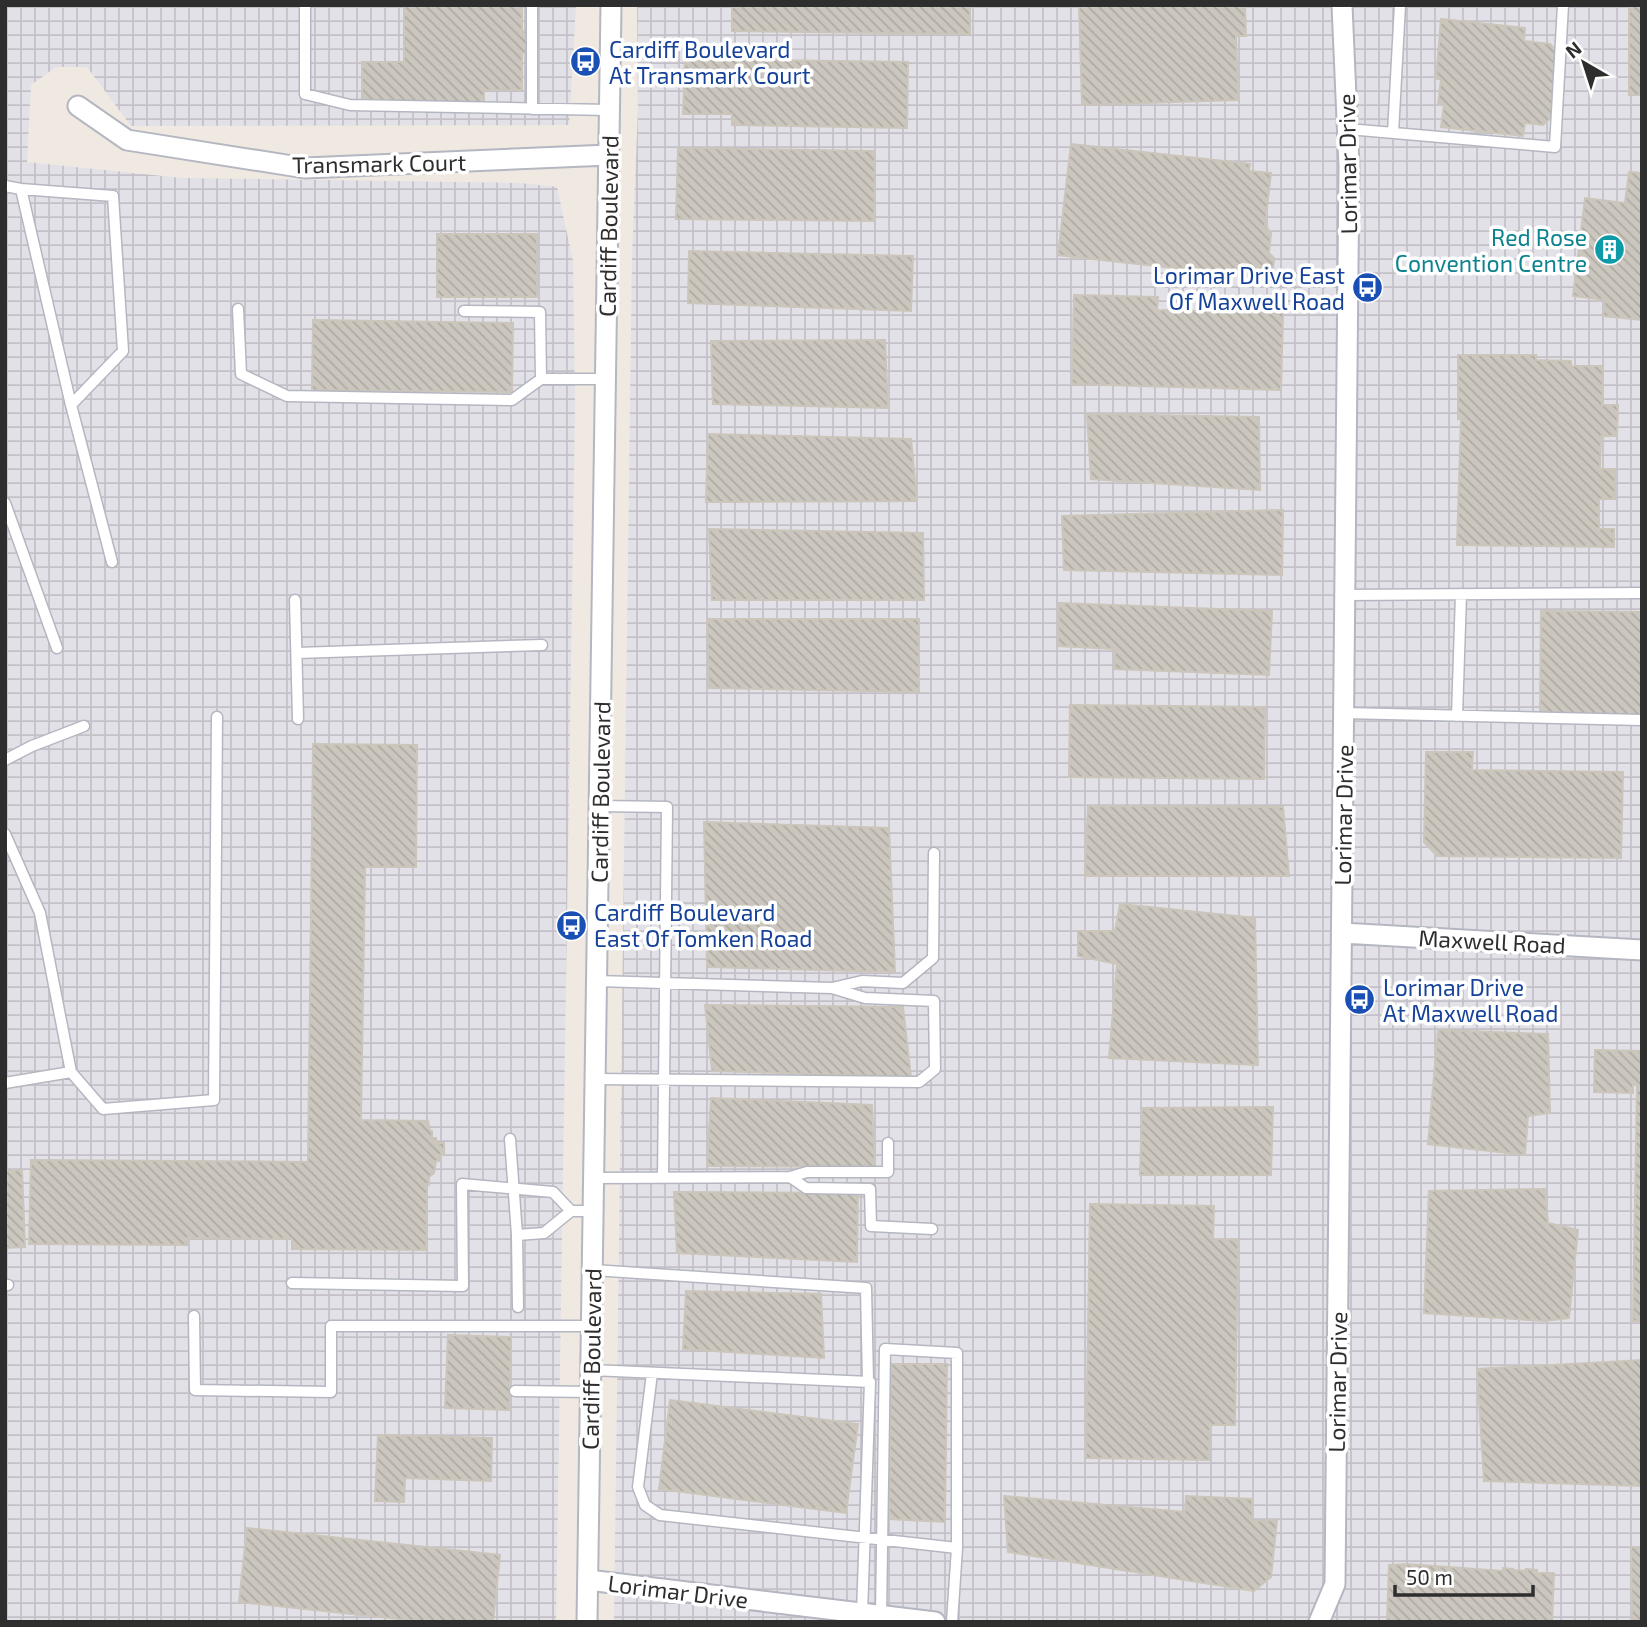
<svg xmlns="http://www.w3.org/2000/svg" width="1647" height="1627" viewBox="0 0 1647 1627" font-family="'Exo 2',sans-serif">
	<style>
		.industrial { fill: url(#industrial-grid) }
		.building { fill: url(#building-back-hatch); stroke: #cbc5ba; stroke-width: 2 }
		.lines { fill: none; stroke-linecap: round; stroke-linejoin: round }
		.lane-casing { stroke: #b4b7c1; stroke-width: 13 }
		.street-casing { stroke: #b4b7c1; stroke-width: 23 }
		.lane { stroke: #fff; stroke-width: 10 }
		.street { stroke: #fff; stroke-width: 19 }
		.labels { text-anchor: middle; dominant-baseline: central; stroke-width: 7; stroke-linejoin: round; paint-order: stroke }
		.transit-label { font-size: 23px; fill: #164399; stroke: #fff; text-anchor: start }
		.street-label { font-size: 23px; fill: #2e2e2e; stroke: #fff }
		.culture-label { font-size: 23px; fill: #0d838f; stroke: #fff; text-anchor: end }
	</style>
	<defs>
		<pattern id="industrial-grid" width="8" height="8" patternUnits="userSpaceOnUse" patternTransform="scale(1.75)"><rect width="8" height="8" fill="#e3e1e8"/><path d="M0 4h8M4 0v8" fill="none" stroke="#c3c1c7"/></pattern>
		<pattern id="building-back-hatch" width="6" height="6" patternUnits="userSpaceOnUse" patternTransform="scale(1.75)"><rect width="6" height="6" fill="#cbc7bf"/><path d="M-1 5l2 2M0 0l6 6M5-1l2 2" fill="none" stroke="#afaba4"/></pattern>
	</defs>
	<rect width="100%" height="100%" fill="#efe9e1"/>
	<path class="industrial" d="M5,5H576L569,125L131,126L87,67H56L31,85L27,162L182,178L520,183L557,187L573,261L575,405L556,1622H8L5,1613Z
		M637,5H1642V1622H614L632,255L638,110Z"/>
	<path class="building" d="M404,5H522V31H527V53H522V90H484V102H362V62H404Z
		M732,5H970V34L732,31Z
		M1079,5H1245L1246,36H1236L1238,100L1082,105Z
		M1629,5H1642V95H1629Z
		M1441,19L1525,28L1524,41L1550,44L1557,52L1551,118L1543,125L1525,123L1523,136L1441,127L1444,105H1438L1441,79H1436Z
		M685,59L908,62L907,128L732,125V114H683Z
		M1071,144L1250,164L1249,171L1271,173L1265,225L1271,233L1269,253L1274,258L1272,279L1058,255Z
		M678,148L875,151L874,221L676,219Z
		M1629,172L1642,173V320L1603,316L1605,300L1573,296L1585,198L1625,203Z
		M437,234H537V297H437Z
		M689,251L913,256L911,311L688,303Z
		M1074,295L1158,297L1157,310L1283,313L1281,390L1072,384Z
		M313,320L513,323L512,392L312,390Z
		M885,340L888,408L713,404L711,341Z
		M1458,355H1536V360L1571,361V366H1603L1602,405H1618L1617,436H1601L1600,469H1615V499H1599V529H1614V547L1457,545L1461,418L1458,419Z
		M1087,414L1259,417L1260,490L1091,479Z
		M708,434L911,439L917,501L706,502Z
		M1283,510L1282,575L1064,570L1062,516Z
		M709,529L923,533L924,600H712Z
		M1059,603L1272,611L1269,675L1115,669V649L1058,646Z
		M1541,611L1642,612V716L1540,715Z
		M707,619H919V692L709,688Z
		M1070,705L1265,707L1264,779L1069,777Z
		M313,744L417,745L416,867H365L361,1120L428,1121L430,1131H432V1138H436V1143H444V1155H439V1161H436L434,1173L429,1177V1185L427,1184L426,1250L292,1249V1239L187,1238V1245L29,1244L31,1160L308,1162Z
		M1426,752H1473L1472,770L1623,772L1621,858L1437,856L1424,842Z
		M1088,806L1283,807L1289,876H1085Z
		M704,822L889,828L895,972L707,967Z
		M1120,904L1255,918L1258,1065L1109,1058L1117,964L1078,956V931H1115Z
		M705,1005L903,1007L911,1077L712,1071Z
		M1438,1030L1548,1034L1550,1113L1528,1116L1525,1155L1428,1144Z
		M1595,1050L1642,1051V1321H1633L1637,1085H1633V1093L1594,1092Z
		M711,1098L872,1105L875,1167L707,1166Z
		M1273,1107L1271,1175H1140L1142,1108Z
		M22,1170L25,1247L5,1248V1171Z
		M1545,1189L1548,1223L1578,1230L1569,1318L1544,1321L1424,1313L1429,1191Z
		M674,1192L858,1193L857,1262L677,1253Z
		M1090,1204L1214,1206L1213,1239L1238,1240L1235,1425H1210L1209,1460L1086,1458Z
		M686,1291L821,1294L824,1358L683,1349Z
		M448,1335L511,1337L509,1410L445,1408Z
		M1642,1360V1486L1484,1481L1477,1369Z
		M891,1364H947L945,1522L889,1519Z
		M670,1400L858,1424L846,1513L659,1489Z
		M378,1435L492,1438L491,1481L405,1478L404,1502L375,1501Z
		M1004,1496L1185,1512L1186,1496L1252,1499L1253,1521L1277,1520L1271,1577L1254,1591L1008,1552Z
		M247,1528L500,1555L493,1622H426L239,1602Z
		M1631,1547L1642,1548V1622H1632Z
		M1407,1564L1503,1571V1568L1513,1569V1570L1527,1571L1526,1569L1537,1570V1573H1554L1552,1622H1387L1389,1565Z"/>
	<g class="lines">
		<defs>
			<path id="lane" d="M305,5V94L350,105L609,110
				M532,5V109
				M1348,129L1555,147L1563,5
				M1393,133L1400,5
				M5,186L21,189L71,405L112,562
				M21,189L113,196L123,351L71,405
				M238,309L241,374L287,396L512,400L541,379H606
				M464,311L540,312L541,379
				M5,503L57,648
				M1345,595L1642,593
				M295,600L298,719
				M297,653L542,645
				M1344,713L1642,720
				M1457,716L1461,594
				M5,760L32,746L84,726
				M600,806L667,807L663,1178
				M5,834L40,913L71,1072L103,1109L214,1100L217,717
				M597,981L832,988L862,981L903,983L933,958L934,853
				M596,1079L919,1082L935,1069L934,1001L865,998L832,988
				M5,1083L71,1072
				M510,1139L517,1235
				M790,1177L806,1188L870,1189L871,1226L932,1229
				M594,1178L790,1177L807,1172H888V1143
				M593,1270L866,1288L868,1382
				M292,1283L463,1286L462,1184L553,1192L571,1211H594
				M5,1285H8
				M518,1307L517,1235L544,1233L571,1211
				M194,1316L195,1390L331,1392V1326H592
				M591,1370L870,1382L862,1613
				M652,1373L638,1487L645,1505L660,1515L957,1548L952,1622
				M515,1391L591,1392
				M881,1615L885,1349L957,1353V1548"/>
			<path id="street" d="M78,106L127,140L305,168L609,155
				M1342,933L1642,950
				M588,1580L935,1622
				M587,1622L611,5
				M1319,1622L1335,1584L1349,166L1342,5"/>
		</defs>
		<use href="#lane" class="lane-casing"/>
		<use href="#street" class="street-casing"/>
		<use href="#lane" class="lane"/>
		<use href="#street" class="street"/>
	</g>
	<defs>
		<symbol id="bus-disc" viewBox="-11 -11 22 22"><circle r="9.5" fill="#1a4fb4" stroke="#fff"/><path d="M-5-6H5V4H4V6H2V4H-2V6H-4V4H-5ZM-3.5-4V0h7V-4ZM-3.5 1.2v1.5H-2V1.2ZM2 1.2v1.5H3.5V1.2Z" fill="#fff"/></symbol>
		<symbol id="building-disc" viewBox="-11 -11 22 22"><circle r="9.5" fill="#0f9aa8" stroke="#fff"/><path d="M-4-6H4V6H1V3H-1V6H-4ZM-2.5-4.3h1.7v1.8h-1.7ZM.8-4.3h1.7v1.8H.8ZM-2.5-1h1.7V.8h-1.7ZM.8-1h1.7V.8H.8Z" fill="#fff"/></symbol>
	</defs>
	<g fill-rule="evenodd">
		<use href="#bus-disc" x="568" y="44" width="35" height="35"/>
		<use href="#building-disc" x="1592" y="232" width="35" height="35"/>
		<use href="#bus-disc" x="1350" y="270" width="35" height="35"/>
		<use href="#bus-disc" x="554" y="908" width="35" height="35"/>
		<use href="#bus-disc" x="1342" y="982" width="35" height="35"/>
	</g>
	<g class="labels">
		<g class="transit-label">
			<text x="609" y="49">Cardiff Boulevard<tspan x="609" dy="26">At Transmark Court</tspan></text>
			<text x="1345" y="275" text-anchor="end">Lorimar Drive East<tspan x="1345" dy="26">Of Maxwell Road</tspan></text>
			<text x="594" y="912">Cardiff Boulevard<tspan x="594" dy="26">East Of Tomken Road</tspan></text>
			<text x="1383" y="987">Lorimar Drive<tspan x="1383" dy="26">At Maxwell Road</tspan></text>
		</g>
		<g class="street-label">
			<text transform="translate(379 163) rotate(-1)">Transmark Court</text>
			<text transform="translate(1347 164) rotate(-91)">Lorimar Drive</text>
			<text transform="translate(608 226) rotate(-89)">Cardiff Boulevard</text>
			<text transform="translate(600 792) rotate(-89)">Cardiff Boulevard</text>
			<text transform="translate(1343 815) rotate(-89)">Lorimar Drive</text>
			<text transform="translate(1492 941) rotate(3)">Maxwell Road</text>
			<text transform="translate(591 1359) rotate(-89)">Cardiff Boulevard</text>
			<text transform="translate(1337 1382) rotate(-89)">Lorimar Drive</text>
			<text transform="translate(678 1591) rotate(7)">Lorimar Drive</text>
		</g>
		<g class="culture-label">
			<text x="1587" y="237">Red Rose<tspan x="1587" dy="26">Convention Centre</tspan></text>
		</g>
	</g>
	<rect width="1647" height="1627" fill="none" stroke="#2e2e2e" stroke-width="14"/>
	<g transform="translate(1584 63) rotate(321)" stroke="#ffffff" stroke-width="5" paint-order="stroke">
	<path d="M0-5L12 26L0 18L-12 26Z" fill="#2e2e2e"/>
	<text y="-10" font-size="19" font-weight="bold" text-anchor="middle" fill="#2e2e2e">N</text>
	</g>
	<path d="M1395 1585v10h138v-10" fill="none" stroke="#2e2e2e" stroke-width="3.5"/>
	<text x="1406" y="1585" font-size="21" fill="#2e2e2e" stroke="#ffffff" stroke-width="5" paint-order="stroke">50 m</text>
</svg>
